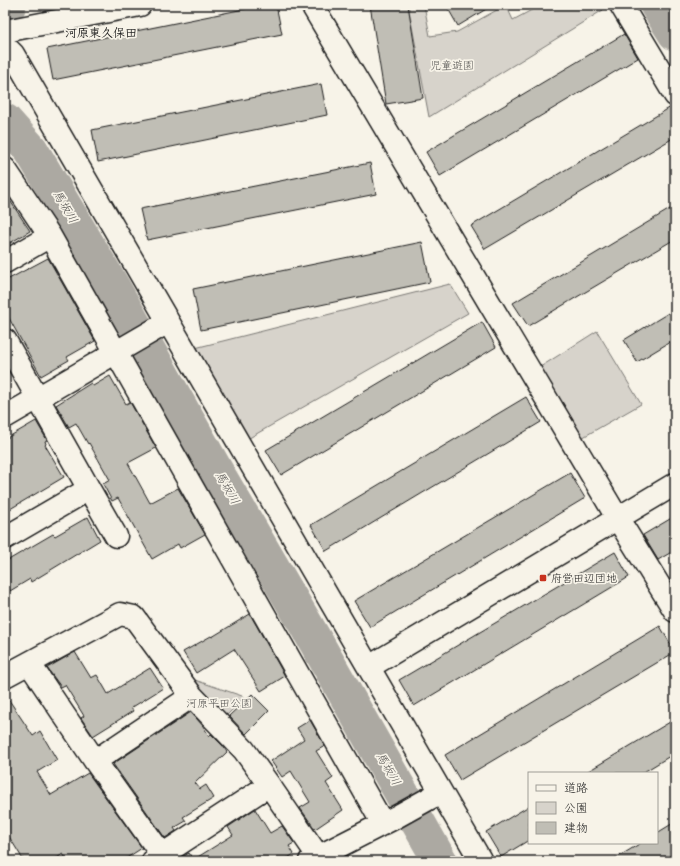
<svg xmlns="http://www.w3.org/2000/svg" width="680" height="866" viewBox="0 0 680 866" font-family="Pangolin,'Klee One',sans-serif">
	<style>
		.green { fill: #d7d3cb; stroke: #7a7874 }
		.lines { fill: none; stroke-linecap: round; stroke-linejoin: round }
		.river { stroke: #aca9a2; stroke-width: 35 }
		.building { fill: #c0beb5; stroke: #1c1c1c }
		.minor-casing { stroke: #1c1c1c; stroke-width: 25 }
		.minor { stroke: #f7f3e8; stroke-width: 22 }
		.poi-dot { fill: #c8321e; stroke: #f7f3e8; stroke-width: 1.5 }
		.labels { text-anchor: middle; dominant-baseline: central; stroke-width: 3.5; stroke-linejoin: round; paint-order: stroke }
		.park-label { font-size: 11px; fill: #545351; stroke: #f7f3e8 }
		.poi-label { font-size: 11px; fill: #1c1c1c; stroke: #f7f3e8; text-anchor: start }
		.neighbourhood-label { font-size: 12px; font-weight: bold; fill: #1c1c1c; stroke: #f7f3e8 }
		.water-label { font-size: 12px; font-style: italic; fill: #565452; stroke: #f7f3e8 }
	</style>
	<rect width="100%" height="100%" fill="#f7f3e8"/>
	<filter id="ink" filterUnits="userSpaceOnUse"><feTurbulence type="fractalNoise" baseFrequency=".025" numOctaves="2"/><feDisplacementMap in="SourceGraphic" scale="8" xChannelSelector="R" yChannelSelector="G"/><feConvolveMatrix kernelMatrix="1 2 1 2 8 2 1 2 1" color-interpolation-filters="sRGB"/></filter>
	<g filter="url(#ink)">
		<path class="green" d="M408,5H424L430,36L457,32L506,5L513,20L541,5H600L603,10L429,117Z
			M450,284L468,313L244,441L191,349Z
			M597,331L641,404L578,440L537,369Z
			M177,674L245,697L220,722Z"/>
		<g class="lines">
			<path class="river" d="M657,5L675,33
				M5,6L9,5
				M5,121L31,150L115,291L216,471L316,642L440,861"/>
		</g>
		<path class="building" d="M264,5H276L282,34L53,80L47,49Z
			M370,5H408L423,98L386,104Z
			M446,5H493L458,26Z
			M624,34L638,58L440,176L426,152Z
			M321,84L327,115L98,162L92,130Z
			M671,107H675V137L485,249L471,226Z
			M370,163L376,194L147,240L140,209Z
			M5,193L30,231L5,246Z
			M675,206V239L528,326L513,303Z
			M422,242L430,282L201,330L193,289Z
			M48,258L95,341L67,357L69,360L41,376L5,311V281Z
			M675,309V339L637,362L624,340Z
			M482,322L496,347L281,475L266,450Z
			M110,376L126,404L130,402L156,448L128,463L150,503L178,488L205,534L180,548L178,544L152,559L118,498L112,501L103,484L110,480L89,443L88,444L76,423L69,427L56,405L91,383L93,386Z
			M526,397L541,422L326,551L311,525Z
			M36,421L47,440L45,441L46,444L45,445L64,477L5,512V439Z
			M570,473L585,498L370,627L354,601Z
			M675,516V550L658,560L643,535Z
			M88,517L100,540L31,582L30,579L10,591L5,582V562L53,534L55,536Z
			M615,552L629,577L414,706L399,680Z
			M250,614L285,676L261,691L234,649L196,673L183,652L211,636L212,637Z
			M660,626L675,652L460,780L445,755Z
			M75,652L91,678L97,675L108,694L150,668L163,688L131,708L133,711L93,736L81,718L84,716L65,685L61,687L47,668Z
			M5,694L33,736L40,731L57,760L37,772L51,795L88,773L142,848L122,861H68L63,854L52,861H24L5,830Z
			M252,694L269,711L246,734L229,716Z
			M191,712L203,726L209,736L211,734L223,746L227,752L195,783L200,789L206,785L214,798L183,817L186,821L174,828L176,831L165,838L113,764Z
			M675,719V753L642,773H585Z
			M310,720L325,746L316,751L333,778L326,783L343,810L315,829L300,808L310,802L291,771L282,777L271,761L304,739L297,728Z
			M529,806V840L501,857L486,832Z
			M255,809L270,833L282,826L294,843L289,846L294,854L283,861H176L189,853L193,860L233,835L228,827Z
			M675,822V857L668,861H611L641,843H657V833Z"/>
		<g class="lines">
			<defs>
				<path id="minor" d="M312,5L618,519L675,611
					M621,5L675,95
					M5,31L140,5
					M5,46L13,54L481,861
					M5,169L50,236L383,824
					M5,262L50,236
					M5,340L89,489
					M5,417L168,322
					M5,538L89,489L116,536
					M29,663L95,761L192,696
					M369,667L675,484
					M5,676L120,614L134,617L192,696L244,750L269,785
					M95,761L162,855L153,861
					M162,855L269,785L318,856
					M310,861L396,817L441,792"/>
			</defs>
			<use href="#minor" class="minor-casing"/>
			<use href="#minor" class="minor"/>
		</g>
	</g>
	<rect class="poi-dot" x="539" y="574" width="8" height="8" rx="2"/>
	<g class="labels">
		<g class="park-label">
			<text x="452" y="65">児童遊園</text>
			<text x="219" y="703">河原平田公園</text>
		</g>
		<g class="poi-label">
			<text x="551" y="578">府営田辺団地</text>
		</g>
		<g class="neighbourhood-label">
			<text x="101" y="33">河原東久保田</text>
		</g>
		<g class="water-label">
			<text transform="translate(65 207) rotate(59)">馬坂川</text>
			<text transform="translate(227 488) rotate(60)">馬坂川</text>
			<text transform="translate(388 769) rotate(60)">馬坂川</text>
		</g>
	</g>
	<rect width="680" height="866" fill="none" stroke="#f7f3e8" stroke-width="20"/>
	<rect x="10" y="10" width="660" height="846" fill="none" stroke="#1c1c1c" stroke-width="1.5" filter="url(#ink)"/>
	<rect x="528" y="772" width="130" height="72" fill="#f7f3e8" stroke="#9f9d96"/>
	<rect x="536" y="785" width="20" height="6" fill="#f7f3e8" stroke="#9f9d96"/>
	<text x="564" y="792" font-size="12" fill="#1c1c1c">道路</text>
	<rect x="536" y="802" width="20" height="12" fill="#d7d3cb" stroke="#9f9d96"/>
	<text x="564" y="812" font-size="12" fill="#1c1c1c">公園</text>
	<rect x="536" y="822" width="20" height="12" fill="#c0beb5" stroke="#9f9d96"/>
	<text x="564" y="832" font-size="12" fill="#1c1c1c">建物</text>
</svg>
